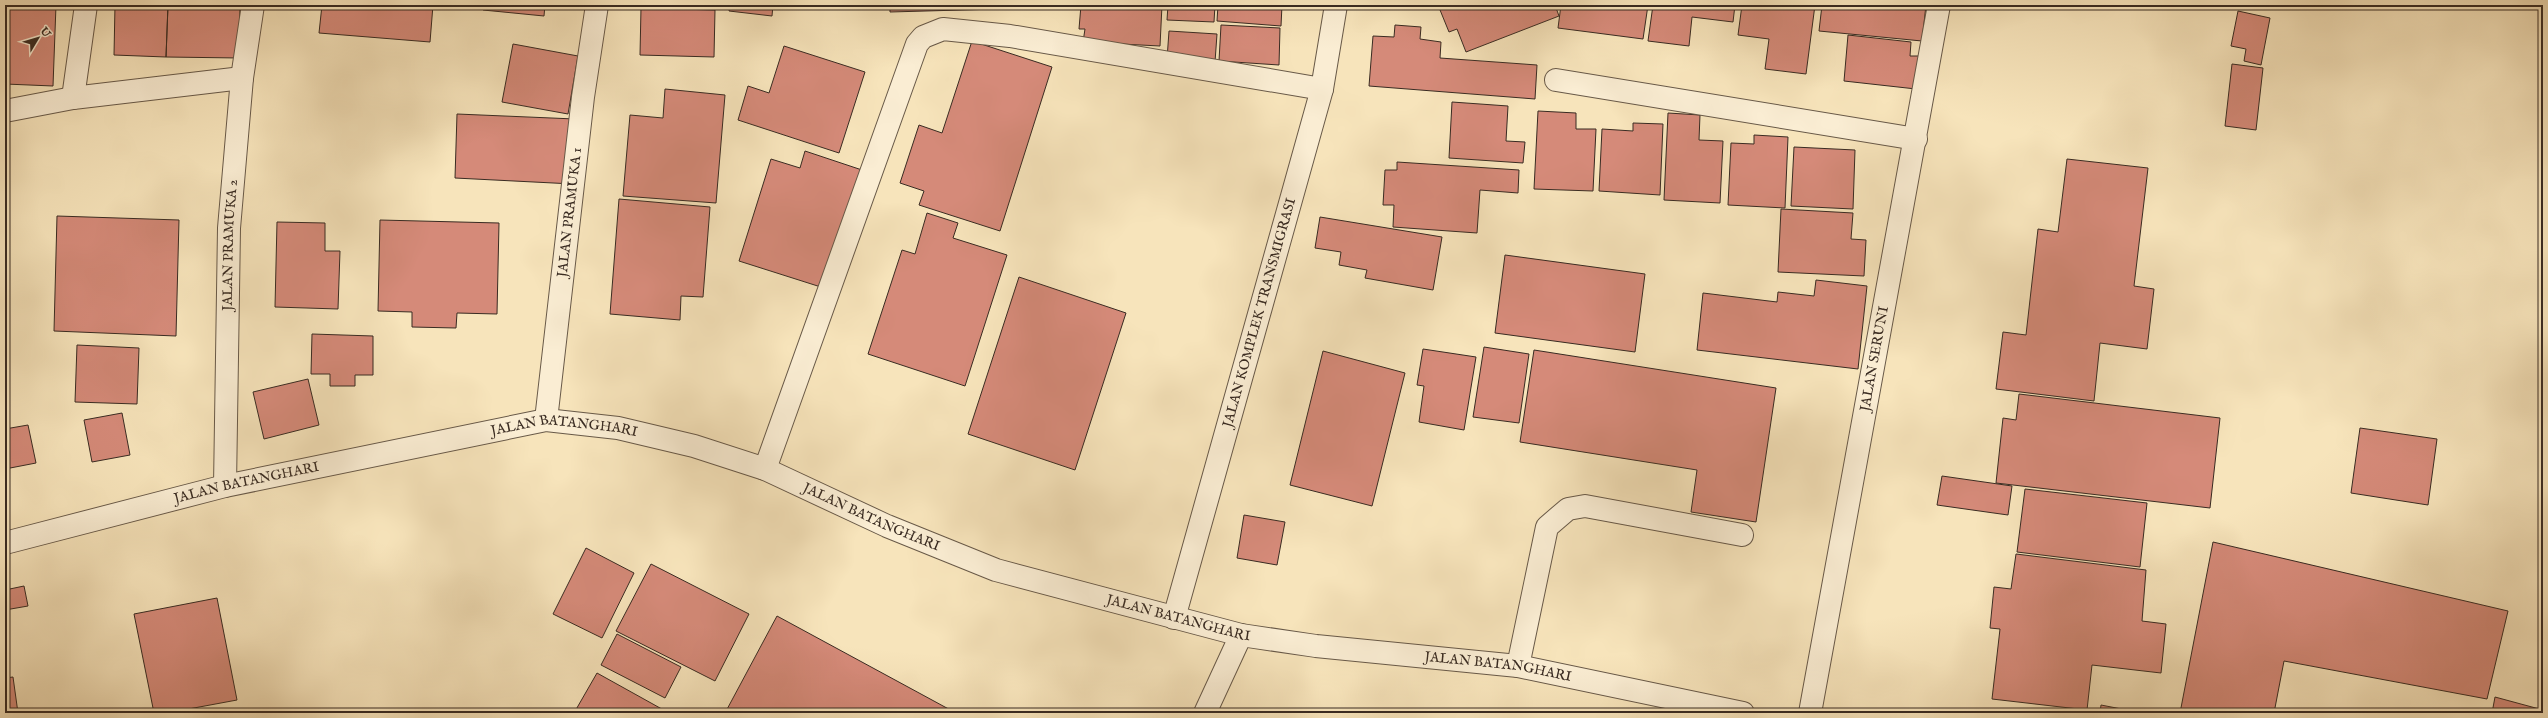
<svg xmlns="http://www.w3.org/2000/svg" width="2548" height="718" viewBox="0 0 2548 718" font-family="'IM FELL English',serif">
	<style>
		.building { fill: #d58a79; stroke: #392b22 }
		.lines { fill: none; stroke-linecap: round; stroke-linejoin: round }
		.minor-casing { stroke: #685948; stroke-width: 24 }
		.minor { stroke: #faedd3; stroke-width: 22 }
		.labels { text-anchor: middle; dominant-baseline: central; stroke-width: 3; stroke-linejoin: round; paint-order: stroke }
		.street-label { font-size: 14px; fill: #392b22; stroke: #faedd3 }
	</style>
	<rect width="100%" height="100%" fill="#f7e4bb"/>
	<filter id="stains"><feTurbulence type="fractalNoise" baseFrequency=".005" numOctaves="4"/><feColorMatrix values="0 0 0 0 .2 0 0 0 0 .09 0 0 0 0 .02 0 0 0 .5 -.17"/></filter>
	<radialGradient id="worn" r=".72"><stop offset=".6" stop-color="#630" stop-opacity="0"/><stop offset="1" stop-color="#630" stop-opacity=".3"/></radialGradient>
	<path class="building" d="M5,5H56L53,86L5,84Z
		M115,5H168L166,57L114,55Z
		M168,5H240L239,58L166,57Z
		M322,5H433L430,42L319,33Z
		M483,5H545L544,16L483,10Z
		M730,5H773L772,16L729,11Z
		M890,5H997V9L890,12Z
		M1081,5H1162L1160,46L1083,42L1085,29H1079Z
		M1168,5H1215L1214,22L1167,20Z
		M1218,5H1282L1281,26L1217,21Z
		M1438,5H1555L1559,16L1466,52L1457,29L1449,32Z
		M1561,5H1648L1643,39L1558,28Z
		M1653,5H1735L1733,22L1692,17L1689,46L1648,41Z
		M1742,5H1815L1806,74L1765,69L1769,39L1738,35Z
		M1822,5H1926L1922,41L1819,31Z
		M641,8L715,10L714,57L640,55Z
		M2238,11L2270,18L2261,65L2244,61L2246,49L2231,46Z
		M1221,25L1280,28L1279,65L1219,61Z
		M1395,25L1421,27L1420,39L1441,42L1440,58L1537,65L1535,99L1369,86L1373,36L1394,37Z
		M1169,31L1217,34L1215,62L1167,59Z
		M1848,35L1911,42L1910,56H1919L1916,89L1844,81Z
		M972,41L1052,67L1000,231L919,205L924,191L900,183L919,125L942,133Z
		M513,44L578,56L568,114L502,102Z
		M784,46L865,72L839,153L738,120L748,86L769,93Z
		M2232,64L2263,68L2256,130L2225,126Z
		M665,89L725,95L716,203L623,196L630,115L663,118Z
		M1452,102L1508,106L1506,141L1525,142L1523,163L1449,158Z
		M1538,111L1576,113V129H1596L1593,191L1534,189Z
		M1668,113L1700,115L1699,140L1723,141L1720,203L1664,200Z
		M457,114L575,119L573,184L455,178Z
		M1633,123L1663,124L1660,195L1599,191L1602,129L1633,131Z
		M1754,135L1788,137L1785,208L1728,205L1731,143L1754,144Z
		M1794,147L1855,150L1853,209L1791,206Z
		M805,151L862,170L824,288L739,261L771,159L800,168Z
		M2067,159L2148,168L2134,286L2154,289L2147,349L2100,343L2094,401L1996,389L2003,332L2026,335L2038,229L2058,232Z
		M1397,162L1519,170L1518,193L1480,190L1477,233L1393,227L1394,205H1383L1385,170H1397Z
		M619,199L710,207L703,297L681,296L680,320L610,314Z
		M1781,209L1853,213L1851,239L1866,240L1864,276L1778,272Z
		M927,213L958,223L953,238L1007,255L965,386L868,354L902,250L915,254Z
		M57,216L179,220L176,336L54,331Z
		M1320,217L1442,237L1433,290L1365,278L1367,270L1339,265L1341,252L1315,248Z
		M380,220L499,223L497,314L457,313L456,328L412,327V312L378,311Z
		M277,222L325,223V251H340L338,309L275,307Z
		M1505,255L1645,274L1635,352L1495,333Z
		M1019,277L1126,313L1075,470L968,434Z
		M1816,280L1867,286L1858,369L1697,350L1703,293L1777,302L1778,292L1814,296Z
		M312,334L373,336V375H355V386H330V374H311Z
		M77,345L139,348L137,404L75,402Z
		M1484,347L1529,354L1519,423L1473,417Z
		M1423,349L1476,357L1464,430L1419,422L1424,386L1417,385Z
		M1534,350L1776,388L1756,522L1691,512L1697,470L1520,442Z
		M1323,351L1405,373L1372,506L1290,485Z
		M308,379L319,425L264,439L253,392Z
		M2019,394L2220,418L2210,508L1996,483L2003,418L2016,420Z
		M122,413L130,455L92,462L84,420Z
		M28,425L36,463L5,469V429Z
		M2360,428L2437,439L2428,505L2351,493Z
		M1942,476L2012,486L2008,515L1937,505Z
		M2025,489L2147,503L2140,567L2017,552Z
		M1244,515L1285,522L1277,565L1237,558Z
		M2213,542L2508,611L2487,699L2284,661L2274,713H2180Z
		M586,548L634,573L602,638L553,614Z
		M2016,554L2146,570L2142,621L2166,624L2161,673L2092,665L2087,710L1992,699L2000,629L1990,628L1994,587L2011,589Z
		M651,564L749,614L715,681L616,631Z
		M24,586L28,606L5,610V590Z
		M217,598L237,700L167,713H154L134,614Z
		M777,616L956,713H725Z
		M617,634L681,667L665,698L601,665Z
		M597,673L669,713H574Z
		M13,677L18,713H5V678Z
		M2495,697L2543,710V713H2492Z
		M2101,705L2142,713H2100Z"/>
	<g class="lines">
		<defs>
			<g id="minor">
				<path d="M1556,80L1916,139"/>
				<path d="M73,98L86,5"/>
				<path d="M5,111L73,98L242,78"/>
				<path id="s1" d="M546,420L583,97L597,5"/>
				<path d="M765,469L917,44L923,37L943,29L1010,36L1322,89"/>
				<path id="s2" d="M225,486L229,228L242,78L253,5"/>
				<path id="s3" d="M5,543L225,486L546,420L618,428L694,446L765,469L887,526L996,570L1241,635L1316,646L1518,666L1743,713"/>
				<path id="s4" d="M1174,618L1322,89L1336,5"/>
				<path d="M1518,666L1547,527L1568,509L1585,506L1742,535"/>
				<path d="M1205,713L1241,635"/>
				<path id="s5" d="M1810,713L1939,5"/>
			</g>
		</defs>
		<use href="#minor" class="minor-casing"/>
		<use href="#minor" class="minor"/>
	</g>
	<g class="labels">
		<g class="street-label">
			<text stroke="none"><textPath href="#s1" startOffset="209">JALAN PRAMUKA 1</textPath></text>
			<text stroke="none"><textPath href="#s2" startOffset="241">JALAN PRAMUKA 2</textPath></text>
			<text stroke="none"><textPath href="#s4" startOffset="317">JALAN KOMPLEK TRANSMIGRASI</textPath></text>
			<text stroke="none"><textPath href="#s5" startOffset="360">JALAN SERUNI</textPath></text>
			<text stroke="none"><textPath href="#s3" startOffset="573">JALAN BATANGHARI</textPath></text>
			<text stroke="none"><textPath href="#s3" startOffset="249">JALAN BATANGHARI</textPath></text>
			<text stroke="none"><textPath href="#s3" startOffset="897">JALAN BATANGHARI</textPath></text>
			<text stroke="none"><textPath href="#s3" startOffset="1221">JALAN BATANGHARI</textPath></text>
			<text stroke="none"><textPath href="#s3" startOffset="1545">JALAN BATANGHARI</textPath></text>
		</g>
	</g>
	<rect width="2548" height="718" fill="none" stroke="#f7e4bb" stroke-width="20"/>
	<rect x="6" y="6" width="2536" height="706" fill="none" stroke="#392b22" stroke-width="2"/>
	<rect x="10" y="10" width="2528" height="698" fill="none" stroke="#392b22"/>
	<g transform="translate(38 38) rotate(52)" stroke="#faedd3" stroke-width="3" paint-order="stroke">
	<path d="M0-3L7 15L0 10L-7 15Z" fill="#392b22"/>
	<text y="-6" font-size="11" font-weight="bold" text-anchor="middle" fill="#392b22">U</text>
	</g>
	<rect width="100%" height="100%" filter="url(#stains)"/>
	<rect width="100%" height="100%" fill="url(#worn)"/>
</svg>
